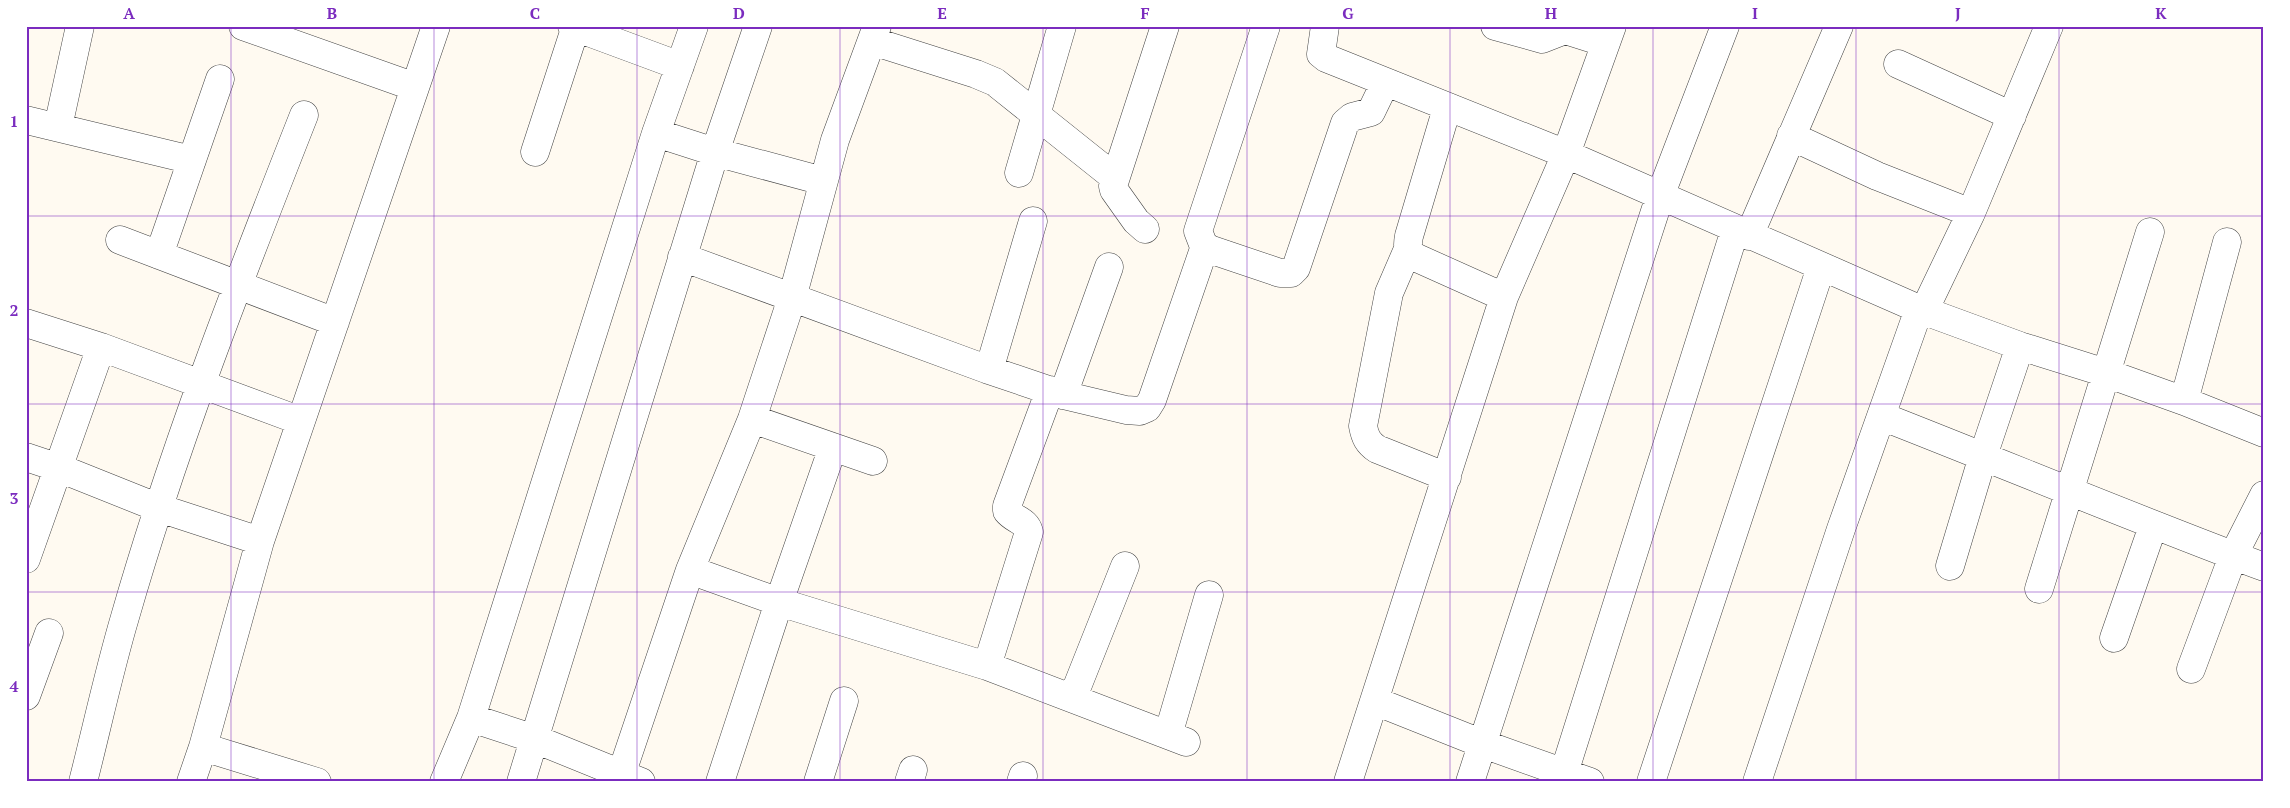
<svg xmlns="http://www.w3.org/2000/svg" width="2290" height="808" viewBox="0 0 2290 808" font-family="'PT Serif',serif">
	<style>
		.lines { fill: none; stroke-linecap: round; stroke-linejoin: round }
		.minor-casing { stroke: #424242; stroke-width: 29 }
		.minor { stroke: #fff; stroke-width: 28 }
		.grid { fill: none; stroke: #7b2cbf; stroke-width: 1; stroke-opacity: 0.55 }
		.neatline { fill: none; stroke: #7b2cbf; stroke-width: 2 }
		.grid-label { font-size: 16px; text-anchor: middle; font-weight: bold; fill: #7b2cbf }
	</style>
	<rect width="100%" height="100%" fill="#fffaf1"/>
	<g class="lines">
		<defs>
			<path id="minor" d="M243,26L415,87
				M572,26L680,66
				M1266,26L1198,231L1203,244L1209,249L1280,273H1291L1296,268L1345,123L1352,117L1371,112L1385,83
				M1325,26L1321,54L1326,58L1566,154L1919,309L2020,346L2106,373L2184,401L2264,433
				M1495,26L1542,39L1565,30L1606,43
				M872,41L976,74L995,82L1114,177
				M1898,64L2012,116
				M1447,108L1409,236C1407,246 1407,253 1417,258L1504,297
				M26,120L192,160
				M58,127L80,26
				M656,133L715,152L823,181
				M1791,136L1877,176L1971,213
				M535,152L576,26
				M1019,173L1062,26
				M1145,229L1136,221L1114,190L1113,186L1165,26
				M1749,236L1839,26
				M120,240L335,322
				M1408,249L1389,293L1363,426C1365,437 1368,443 1377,449L1447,477
				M159,255L220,79
				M682,257L989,370L1063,395L1126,410L1140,411L1147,408L1152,400L1205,246
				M1924,311L1971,213L2049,26
				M26,323L101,347L301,421
				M989,370L1033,221
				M1063,395L1109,267
				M2184,401L2227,242
				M1881,416C2009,466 2135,519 2264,567
				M752,419L873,461
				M26,457L59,468L159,508L260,541
				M26,559L101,347
				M1950,566L1983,456L2020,346
				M690,570L779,602L987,666L1186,742
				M2039,589L2150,232
				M2114,638L2153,526
				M987,666L1029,532C1026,520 1014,520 1007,511V506L1050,390
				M2191,669L2233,556L2264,495
				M26,696L49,633
				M1073,697L1125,566
				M1375,701L1483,744L1590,782
				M1168,735L1209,595
				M1564,773L1735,230
				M621,775L690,570L752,419L792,298L835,140L877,26
				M83,782C97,727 109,671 125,617C174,446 239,280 304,115
				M191,782L203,747
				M317,782L203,747L260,541L436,26
				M444,782L471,718
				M521,782L715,152L758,26
				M641,782L535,739L471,718L656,133L694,26
				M720,782L779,602L833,447
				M818,782L844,701
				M909,782L913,770
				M1021,782L1023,776
				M1348,782L1504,297L1566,154L1612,26
				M1470,782L1660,196L1725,26
				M1651,782L1821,267
				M1757,782L1841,529L1919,309"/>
		</defs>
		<use href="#minor" class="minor-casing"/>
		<use href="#minor" class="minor"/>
	</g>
	<path class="grid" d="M231,26V782M434,26V782M637,26V782M840,26V782M1043,26V782M1247,26V782M1450,26V782M1653,26V782M1856,26V782M2059,26V782M26,216H2264M26,404H2264M26,592H2264"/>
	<rect width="2290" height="808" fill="none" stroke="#ffffff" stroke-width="55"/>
	<rect x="28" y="28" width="2234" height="752" class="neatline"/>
	<g class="grid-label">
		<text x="129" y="19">A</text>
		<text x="332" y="19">B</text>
		<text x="535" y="19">C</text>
		<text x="739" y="19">D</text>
		<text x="942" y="19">E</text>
		<text x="1145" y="19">F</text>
		<text x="1348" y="19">G</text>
		<text x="1551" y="19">H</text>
		<text x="1755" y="19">I</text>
		<text x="1958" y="19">J</text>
		<text x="2161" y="19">K</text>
		<text x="14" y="127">1</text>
		<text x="14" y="316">2</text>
		<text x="14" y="504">3</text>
		<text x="14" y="692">4</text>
	</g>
</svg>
